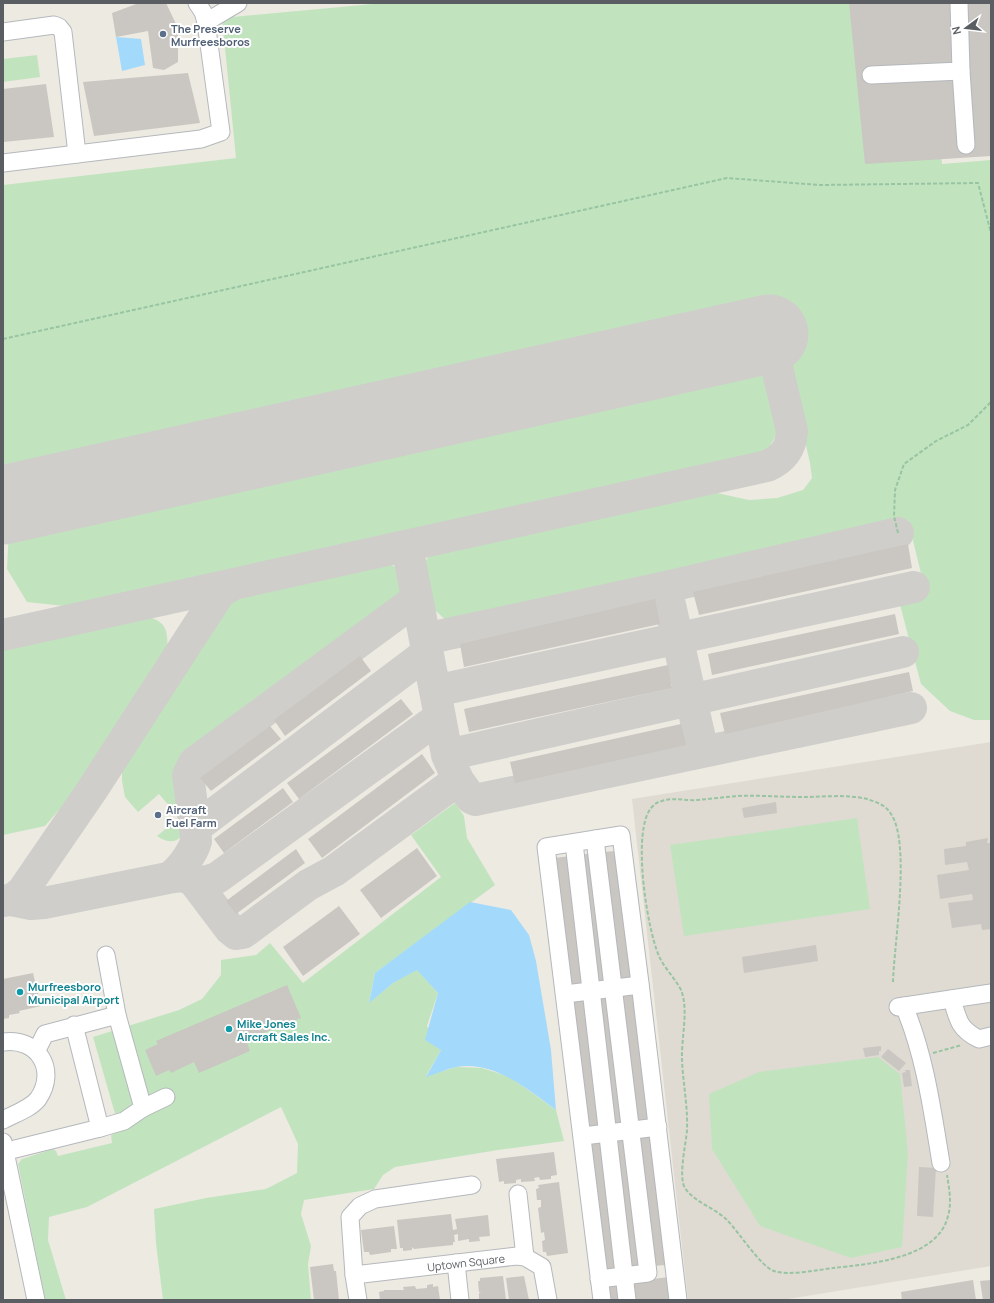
<svg xmlns="http://www.w3.org/2000/svg" width="994" height="1303" viewBox="0 0 994 1303" font-family="Manrope,sans-serif">
	<style>
		.education { fill: #dfdbd3 }
		.green { fill: #c1e4bf }
		.water { fill: #a3dafc }
		.lines { fill: none; stroke-linecap: round; stroke-linejoin: round }
		.taxiway { stroke: #cfceca; stroke-width: 32 }
		.runway { stroke: #cfceca; stroke-width: 79 }
		.building { fill: #cac6c1 }
		.minor-casing { stroke: #b5b8bc; stroke-width: 19 }
		.path { stroke: #98c4a2; stroke-width: 2; stroke-dasharray: 4 2; stroke-linecap: butt }
		.minor { stroke: #fff; stroke-width: 17 }
		.service-dot { fill: #5c6f8a; stroke: #fff; stroke-width: 1.5 }
		.culture-dot { fill: #0f9aa8; stroke: #fff; stroke-width: 1.5 }
		.labels { text-anchor: middle; dominant-baseline: central; stroke-width: 4; stroke-linejoin: round; paint-order: stroke }
		.service-label { font-size: 11px; font-weight: bold; fill: #4e5e75; stroke: #fff; text-anchor: start }
		.culture-label { font-size: 11px; font-weight: bold; fill: #0d838f; stroke: #fff; text-anchor: start }
		.street-label { font-size: 11px; fill: #5a5e62; stroke: #fff }
	</style>
	<rect width="100%" height="100%" fill="#edeae2"/>
	<path class="education" d="M991,742V1266L782,1300H688L632,799Z"/>
	<path class="green" d="M384,3H850L937,89L942,164L991,160V720H974L950,711L921,684L900,605L903,599L926,594L908,520L449,623L427,603C423,577 415,558 445,546L558,523L703,490L749,500L777,498L803,490L812,478L810,463L773,302L3,477V185L236,158L222,18Z
		M37,55L40,77L3,82V59Z
		M749,364L769,378L782,423L766,454L655,481L83,608L27,602L7,569L9,530Z
		M379,561L394,566L403,576L402,590L395,603L182,759L180,775L183,798L171,808L159,794L138,812L125,797L122,781V765L224,605L235,596L249,590Z
		M138,615C165,619 169,627 167,652L98,765L45,826L3,835V646Z
		M455,803L464,816L467,838L495,885L375,973L369,1002L393,983L417,969L438,993L427,1026L441,1050L426,1076L456,1067L482,1068L510,1077L556,1110L564,1141L498,1150L395,1167L383,1175L374,1189L304,1200L301,1214L311,1246L308,1264L311,1300H163L156,1243L154,1209L206,1198L266,1189L297,1173L298,1144L281,1107L87,1207L49,1217L48,1240L66,1300H45L18,1164L22,1159L53,1149L56,1151L58,1156L112,1143L111,1135L120,1131L93,1037L179,1010L202,999L221,975V960L256,955L270,943L303,983L441,877L411,835Z
		M184,814C188,834 177,850 157,836Z
		M857,818L870,909L684,936L670,845Z
		M878,1057L900,1074L908,1154L902,1247L851,1258L760,1226L712,1149L709,1094L759,1072Z"/>
	<path class="water" d="M116,37L141,39L145,65L122,71Z
		M470,902L511,910L529,935L536,961L551,1050L556,1110C527,1089 494,1060 456,1067C446,1069 436,1074 426,1077L441,1050L425,1040L438,993L417,970L393,983L369,1003L375,973Z"/>
	<g class="lines">
		<path class="taxiway" d="M3,505L5,504
			M666,587L703,752
			M3,635L767,466C783,459 791,449 792,431L769,334
			M425,639L666,587L898,533
			M427,653L195,828C195,832 196,837 196,841C193,853 179,872 168,878L182,876L193,880L230,929L236,934L243,933L308,885L334,871L458,780L447,755L440,717
			M435,691L914,587
			M447,755L903,652
			M458,780L471,798L475,800L911,708
			M195,828L188,775L194,763L417,599
			M193,880L204,882L217,878L440,717L407,546
			M11,900L31,904L44,903L168,878
			M3,901L13,899L22,892L92,790L220,592L232,585"/>
		<path class="runway" d="M3,505L769,334"/>
	</g>
	<path class="building" d="M139,3H166L178,28V62L164,70L153,68L148,31L116,37L112,13Z
		M849,3H991V156L865,164Z
		M188,73L200,123L94,136L83,82Z
		M46,84L54,137L3,142V89Z
		M908,544L912,568L699,615L693,592Z
		M655,599L660,624L464,667L460,644Z
		M895,614L899,634L712,675L708,654Z
		M360,656L371,671L285,736L274,720Z
		M668,665L672,688L469,732L464,709Z
		M909,672L913,691L725,734L720,713Z
		M401,699L413,714L299,799L287,783Z
		M681,724L686,745L515,783L510,762Z
		M270,726L281,739L211,791L200,778Z
		M422,754L435,773L322,858L308,839Z
		M283,788L293,802L224,853L214,839Z
		M776,802L777,813L744,818L742,808Z
		M988,838L987,843H991V929L982,930L981,924L952,928L948,903L973,900L972,894L940,899L937,875L969,870L967,862L945,865L944,849L966,846V842Z
		M417,848L437,876L381,918L360,890Z
		M296,849L305,863L236,914L226,901Z
		M617,851L632,979L618,981L602,852Z
		M592,853L608,982L596,983L581,855Z
		M571,856L586,984L570,987L554,858Z
		M339,906L360,934L303,976L283,947Z
		M816,945L818,961L744,973L742,957Z
		M33,973L41,1006L19,1011L20,1013L9,1015V1018L3,1019V979Z
		M287,985L301,1018L246,1040L250,1051L199,1073L194,1062L171,1073L169,1070L156,1076L145,1050L158,1044L156,1041Z
		M633,992L649,1121L635,1122L620,994Z
		M610,994L625,1123L610,1125L595,996Z
		M585,998L601,1126L587,1128L571,999Z
		M881,1046V1051H879V1055L865,1057L863,1048Z
		M888,1049L906,1063L899,1071L881,1057Z
		M905,1070H910L912,1086L904,1087L902,1073L906,1072Z
		M651,1136L666,1265L652,1266L637,1137Z
		M627,1139L643,1267L628,1269L612,1140Z
		M603,1141L619,1270L604,1272L589,1144Z
		M554,1152L557,1175L551,1176V1179L540,1180L539,1177L534,1178L535,1181L521,1182V1179L516,1180V1183L504,1184V1181L499,1182L496,1159Z
		M919,1167L936,1168L933,1217L917,1216Z
		M559,1182L568,1253L547,1256L546,1252H543L542,1241L545,1240L544,1232L541,1233L538,1208L541,1207V1200H537L536,1189L539,1188L538,1185Z
		M451,1214L453,1230L457,1229L455,1219L488,1215L490,1236L479,1237L480,1241L469,1242V1239L458,1241V1234L454,1235L455,1242H453V1245L443,1246V1244V1246L414,1249L412,1247V1250L403,1251V1248H400L397,1220Z
		M394,1226L397,1249H391V1252L370,1255L369,1252H364L361,1230Z
		M333,1264L334,1271H336L339,1300H314L310,1267Z
		M503,1276L506,1300H479V1293H481L479,1292L478,1281H480V1278Z
		M524,1276L529,1300H509L506,1278Z
		M669,1277L672,1300H633L630,1282Z
		M973,1280L976,1300H902L901,1292Z
		M991,1280V1300H983L980,1281Z
		M620,1282L622,1300H608L606,1284Z
		M433,1284V1287L438,1286L440,1300H380L379,1292L384,1291V1290H404L403,1287L415,1286L416,1289L427,1288V1285Z"/>
	<g class="lines">
		<defs>
			<g id="minor">
				<path d="M206,22L238,3"/>
				<path d="M3,32L54,25L59,27L63,32L77,154"/>
				<path d="M961,71L966,145"/>
				<path d="M871,75L961,71L959,3"/>
				<path d="M3,163L201,139L221,132L206,22L203,12L197,3"/>
				<path d="M595,839L648,1273L599,1279"/>
				<path d="M574,843L627,1300"/>
				<path d="M565,994L640,985"/>
				<path d="M952,999C958,1020 959,1029 979,1039L991,1036"/>
				<path d="M904,1006C925,1056 932,1109 941,1163"/>
				<path d="M898,1007L991,993"/>
				<path d="M3,1042C38,1037 58,1070 38,1099C30,1109 14,1114 3,1120"/>
				<path d="M37,1050L45,1034L117,1015"/>
				<path d="M143,1108L166,1097"/>
				<path d="M100,1128L124,1121L143,1108L117,1015L106,955"/>
				<path d="M583,1136L658,1127"/>
				<path d="M3,1142L36,1300"/>
				<path d="M3,1152L100,1128L74,1025"/>
				<path d="M518,1194L525,1257"/>
				<path d="M456,1263L460,1300"/>
				<path d="M354,1275L350,1217L360,1206L375,1199L472,1185"/>
				<path id="s1" d="M358,1300L354,1275L517,1256L525,1257L542,1267L548,1300"/>
				<path d="M602,1300L546,847L621,835L640,983L678,1300"/>
			</g>
		</defs>
		<use href="#minor" class="minor-casing"/>
		<path class="path" d="M3,339L727,178L820,185L978,183L991,233
			M898,533L894,516L895,490L904,464L936,441L968,425L991,402
			M893,982C894,944 911,843 891,814C886,805 876,802 867,799C846,794 823,797 802,797C781,797 759,795 738,796C724,797 710,799 697,800C686,801 673,797 662,801C657,802 655,804 652,807C631,829 647,929 659,956C664,968 675,978 681,990C689,1009 681,1039 682,1060C683,1084 688,1106 687,1130C686,1144 678,1177 685,1188C694,1202 715,1208 727,1220C739,1232 760,1266 774,1271C788,1276 818,1270 833,1268C869,1264 938,1259 948,1216C952,1202 949,1188 947,1175
			M933,1053L962,1045"/>
		<use href="#minor" class="minor"/>
	</g>
	<g class="service-dot">
		<circle cx="163" cy="34" r="4"/>
		<circle cx="158" cy="815" r="4"/>
	</g>
	<g class="culture-dot">
		<circle cx="20" cy="992" r="4"/>
		<circle cx="229" cy="1029" r="4"/>
	</g>
	<g class="labels">
		<g class="service-label">
			<text x="171" y="28">The Preserve<tspan x="171" dy="13">Murfreesboros</tspan></text>
			<text x="166" y="809">Aircraft<tspan x="166" dy="13">Fuel Farm</tspan></text>
		</g>
		<g class="culture-label">
			<text x="28" y="986">Murfreesboro<tspan x="28" dy="13">Municipal Airport</tspan></text>
			<text x="237" y="1023">Mike Jones<tspan x="237" dy="13">Aircraft Sales Inc.</tspan></text>
		</g>
		<g class="street-label">
			<text stroke="none"><textPath href="#s1" startOffset="138">Uptown Square</textPath></text>
		</g>
	</g>
	<rect width="994" height="1303" fill="none" stroke="#5a5e62" stroke-width="8"/>
	<g transform="translate(966 28) rotate(255)" stroke="#ffffff" stroke-width="3" paint-order="stroke">
	<path d="M0-3L7 15L0 10L-7 15Z" fill="#5a5e62"/>
	<text y="-6" font-size="11" font-weight="bold" text-anchor="middle" fill="#5a5e62">N</text>
	</g>
</svg>
